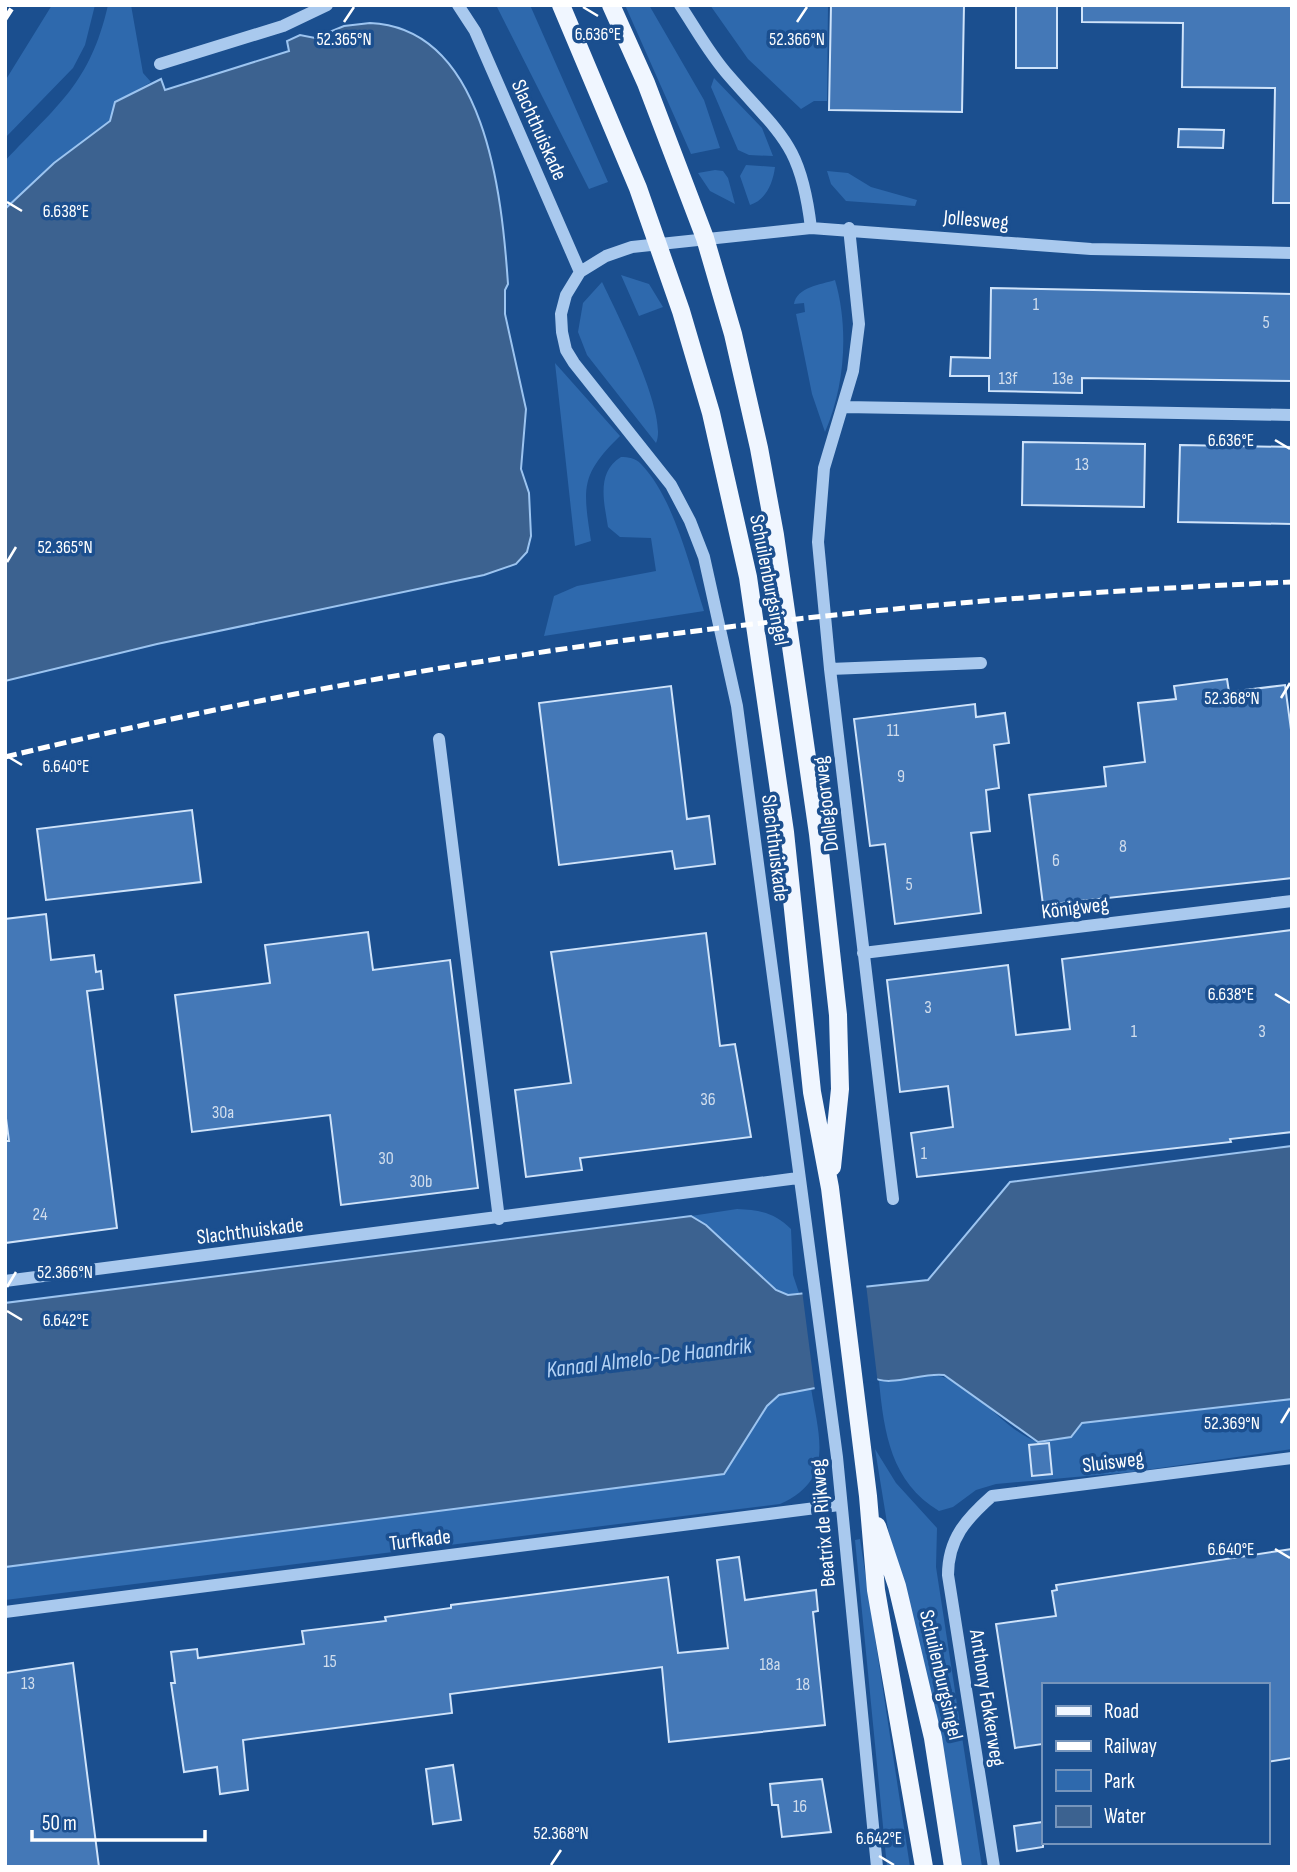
<svg xmlns="http://www.w3.org/2000/svg" width="1297" height="1872" viewBox="0 0 1297 1872" font-family="'Sofia Sans Condensed',sans-serif">
	<style>
		.green { fill: #2e69ad }
		.water { fill: #3c6290; stroke: #9cc4f0; stroke-width: 2 }
		.pier { fill: #1b4f8f }
		.building { fill: #4478b7; stroke: #cfe3fa; stroke-width: 2 }
		.lines { fill: none; stroke-linecap: round; stroke-linejoin: round }
		.minor { stroke: #a9c9ee; stroke-width: 12 }
		.major { stroke: #f0f6ff; stroke-width: 18 }
		.rail { stroke: #fff; stroke-width: 5; stroke-dasharray: 12 5; stroke-linecap: butt }
		.ticks { fill: none; stroke: #fff; stroke-width: 2.5 }
		.labels { text-anchor: middle; dominant-baseline: central; stroke-width: 7; stroke-linejoin: round; paint-order: stroke }
		.number-label { font-size: 18px; fill: #d0dded }
		.street-label { font-size: 21px; fill: #fff; stroke: #1b4f8f }
		.water-label { font-size: 23px; font-style: italic; fill: #b5d3f5; stroke: #1b4f8f }
		.ticks-label { font-size: 18px; text-anchor: middle; fill: #fff; stroke: #1b4f8f; stroke-width: 7; stroke-linejoin: round; paint-order: stroke }
	</style>
	<rect width="100%" height="100%" fill="#1b4f8f"/>
	<path class="green" d="M52,5H95L85,45L73,68L5,138V81Z
		M108,5H131L143,73L151,82L116,102L110,121L54,163L5,209V161C57,105 90,84 108,5Z
		M496,5H530L608,182L589,189Z
		M625,5H649L704,100L720,148L691,154Z
		M710,5H828L827,101H814L801,109L748,59Z
		M714,78L762,128L773,156L749,155L738,150L711,87Z
		M746,165L775,167C773,183 766,200 750,205L740,176Z
		M715,170L723,171L728,178L735,204L710,191L698,173Z
		M827,171L848,173L871,187L917,200L915,206L846,201L831,184Z
		M621,275L649,284L663,307L639,316Z
		M835,280C849,328 845,386 825,432L812,394L796,314L805,312L804,303L794,304C797,287 820,285 835,280Z
		M602,282C616,311 669,416 656,443L587,355L578,332L583,303Z
		M555,363L620,436C580,475 583,488 591,541L575,546Z
		M621,457C628,457 636,458 641,464C674,498 690,567 704,611L544,636L554,596L577,586L656,571L651,538L620,537L608,527C604,502 596,472 621,457Z
		M737,1209C760,1210 775,1213 791,1229L793,1275L799,1293L788,1295L776,1290L706,1225L691,1216Z
		M927,1375C972,1374 998,1429 1038,1442L1071,1437L1081,1423L1292,1399V1449L1132,1472L996,1484L976,1490L953,1507L939,1511C891,1482 884,1433 879,1381Z
		M811,1388C819,1437 835,1480 780,1504L5,1600V1567L724,1474L767,1406L779,1395Z
		M875,1449L896,1483L937,1528L936,1567L982,1867H960L926,1673L888,1529Z
		M860,1539L910,1867H887L855,1540Z"/>
	<path class="water" d="M370,23C486,28 502,196 508,284L505,290V314L526,409L521,469L529,493L531,536L527,552L516,564L484,575L157,644L5,681V209L54,163L110,121L115,102L161,79L165,90L289,51L287,41L300,35L315,38L344,26Z
		M1292,1146V1399L1082,1423L1071,1437L1038,1442L944,1375C922,1372 890,1388 872,1377L779,1395L767,1406L724,1474L5,1567V1303L691,1216L706,1225L776,1290L788,1295L928,1280L1010,1182Z"/>
	<path class="pier" d="M866,1284L878,1385L871,1381L815,1391L802,1290Z"/>
	<path class="building" d="M831,5H964L962,112L829,110Z
		M1016,5H1057V68H1016Z
		M1082,5H1292V203H1273L1275,88L1182,87L1183,23L1082,22Z
		M1179,129L1224,130L1223,148L1178,147Z
		M991,288L1292,294V381L1082,378V393L989,391V376H950L951,357L990,358Z
		M1023,442L1145,444L1144,507L1022,505Z
		M1180,445L1292,447V524L1178,522Z
		M1227,679L1229,692L1285,685L1292,737V878L1043,905L1029,795L1106,786L1104,767L1145,762L1138,703L1176,699L1174,686Z
		M671,686L687,819L709,816L715,864L675,869L672,851L559,865L539,703Z
		M975,704L976,717L1005,713L1009,743L994,745L999,788L986,790L990,831L971,833L981,913L895,924L885,844L870,846L854,719Z
		M192,810L201,882L46,900L37,829Z
		M46,914L51,960L94,955L96,972L101,971L103,989L87,991L117,1228L5,1243V1141H9L5,1111V919Z
		M1292,930V1132L1230,1139L1231,1142L917,1177L911,1133L953,1127L948,1086L900,1092L887,980L1008,965L1016,1035L1070,1029L1062,959Z
		M368,932L373,970L450,960L478,1188L341,1205L330,1115L192,1132L175,995L270,983L265,945Z
		M706,933L720,1046L735,1044L751,1137L580,1158L582,1170L526,1177L515,1090L571,1083L551,952Z
		M1049,1443L1052,1474L1032,1476L1029,1445Z
		M1292,1549V1758L1267,1762V1685H1043V1744L1015,1748L996,1624L1056,1616L1052,1591L1057,1590L1056,1585Z
		M739,1557L745,1600L816,1590L818,1611L813,1612L825,1725L669,1742L662,1667L450,1694L452,1713L243,1740L248,1790L220,1794L217,1767L184,1772L171,1683H175L171,1652L197,1649L198,1658L304,1644L302,1631L386,1621L385,1617L451,1608V1605L668,1577L678,1653L728,1648L717,1560Z
		M73,1663L99,1867H5V1673Z
		M453,1765L461,1820L433,1824L426,1769Z
		M822,1779L831,1832L782,1837L778,1805H772L770,1784Z
		M1043,1822V1847L1017,1851L1014,1826Z"/>
	<g class="lines">
		<path class="minor" d="M458,5L475,31L580,272
			M680,5C696,29 710,55 729,76C781,136 801,143 811,228
			M160,64L283,26L327,5
			M849,228L859,324L853,371L824,468L818,542L830,669L893,1199
			M844,407L1292,415
			M830,669L981,663
			M439,739L499,1219
			M863,953L1292,901
			M5,1281L798,1178
			M5,1612L839,1505
			M877,1867L837,1457L737,706L704,557L690,521L671,485L574,363L566,350L562,332L561,314L566,295L580,272L606,256L632,247L811,228L1091,249L1292,253
			M994,1867L948,1575C948,1539 966,1519 992,1496L1292,1458"/>
		<path class="major" d="M561,5L638,188L681,311L711,413L748,577L785,832L812,1092L830,1188L868,1496L876,1590L924,1867
			M611,5L646,83L705,238L733,334L759,448L775,535L818,834L838,1015L840,1089L832,1167
			M877,1526L897,1586L933,1738L953,1867"/>
		<path class="rail" d="M5,19L14,5
			M5,757C428,654 858,600 1292,582"/>
	</g>
	<path class="ticks" d="M583,7L598,16M344,22L354,7M797,22L807,7M7,202L22,211M1275,440L1290,449M7,562L16,547M1281,698L1290,683M7,756L22,765M1275,994L1290,1003M7,1287L16,1272M7,1311L22,1320M1281,1423L1290,1408M1275,1549L1290,1558M879,1856L894,1865M551,1865L561,1850"/>
	<g class="labels">
		<g class="number-label">
			<text x="1036" y="304">1</text>
			<text x="1266" y="322">5</text>
			<text x="1008" y="378">13f</text>
			<text x="1063" y="378">13e</text>
			<text x="1082" y="464">13</text>
			<text x="893" y="730">11</text>
			<text x="901" y="776">9</text>
			<text x="1123" y="846">8</text>
			<text x="1056" y="860">6</text>
			<text x="909" y="884">5</text>
			<text x="928" y="1007">3</text>
			<text x="1134" y="1031">1</text>
			<text x="1262" y="1031">3</text>
			<text x="708" y="1099">36</text>
			<text x="223" y="1112">30a</text>
			<text x="924" y="1153">1</text>
			<text x="386" y="1158">30</text>
			<text x="421" y="1181">30b</text>
			<text x="40" y="1214">24</text>
			<text x="330" y="1661">15</text>
			<text x="770" y="1664">18a</text>
			<text x="28" y="1683">13</text>
			<text x="803" y="1684">18</text>
			<text x="800" y="1806">16</text>
		</g>
		<g class="street-label">
			<text transform="translate(539 130) rotate(66)">Slachthuiskade</text>
			<text transform="translate(976 220) rotate(5)">Jollesweg</text>
			<text transform="translate(769 580) rotate(79)">Schuilenburgsingel</text>
			<text transform="translate(826 804) rotate(-97)">Dollegoorweg</text>
			<text transform="translate(775 848) rotate(83)">Slachthuiskade</text>
			<text transform="translate(1075 908) rotate(-7)">Königweg</text>
			<text transform="translate(250 1231) rotate(-7)">Slachthuiskade</text>
			<text transform="translate(1113 1462) rotate(-7)">Sluisweg</text>
			<text transform="translate(823 1523) rotate(-95)">Beatrix de Rijkweg</text>
			<text transform="translate(420 1540) rotate(-7)">Turfkade</text>
			<text transform="translate(941 1675) rotate(77)">Schuilenburgsingel</text>
			<text transform="translate(987 1698) rotate(81)">Anthony Fokkerweg</text>
		</g>
		<g class="water-label">
			<text transform="translate(649 1358) rotate(-7)">Kanaal Almelo-De Haandrik</text>
		</g>
	</g>
	<g class="ticks-label">
		<text x="598" y="40">6.636°E</text>
		<text x="344" y="45">52.365°N</text>
		<text x="797" y="45">52.366°N</text>
		<text x="66" y="217">6.638°E</text>
		<text x="1231" y="446">6.636°E</text>
		<text x="65" y="553">52.365°N</text>
		<text x="1232" y="704">52.368°N</text>
		<text x="66" y="772">6.640°E</text>
		<text x="1231" y="1000">6.638°E</text>
		<text x="65" y="1278">52.366°N</text>
		<text x="66" y="1326">6.642°E</text>
		<text x="1232" y="1429">52.369°N</text>
		<text x="1231" y="1555">6.640°E</text>
		<text x="561" y="1839">52.368°N</text>
		<text x="879" y="1844">6.642°E</text>
	</g>
	<rect width="1297" height="1872" fill="none" stroke="#ffffff" stroke-width="14"/>
	<rect x="1042" y="1683" width="228" height="161" fill="#1b4f8f" stroke="#7695bc" stroke-width="2"/>
	<rect x="1056" y="1706" width="35" height="10" fill="#f0f6ff" stroke="#7695bc" stroke-width="2"/>
	<text x="1104" y="1718" font-size="21" fill="#ffffff">Road</text>
	<rect x="1056" y="1741" width="35" height="10" fill="#ffffff" stroke="#7695bc" stroke-width="2"/>
	<text x="1104" y="1753" font-size="21" fill="#ffffff">Railway</text>
	<rect x="1056" y="1770" width="35" height="21" fill="#2e69ad" stroke="#7695bc" stroke-width="2"/>
	<text x="1104" y="1788" font-size="21" fill="#ffffff">Park</text>
	<rect x="1056" y="1806" width="35" height="21" fill="#3c6290" stroke="#7695bc" stroke-width="2"/>
	<text x="1104" y="1823" font-size="21" fill="#ffffff">Water</text>
	<path d="M32 1830v10h173v-10" fill="none" stroke="#ffffff" stroke-width="3.5"/>
	<text x="42" y="1830" font-size="21" fill="#ffffff" stroke="#1b4f8f" stroke-width="5" paint-order="stroke">50 m</text>
</svg>
